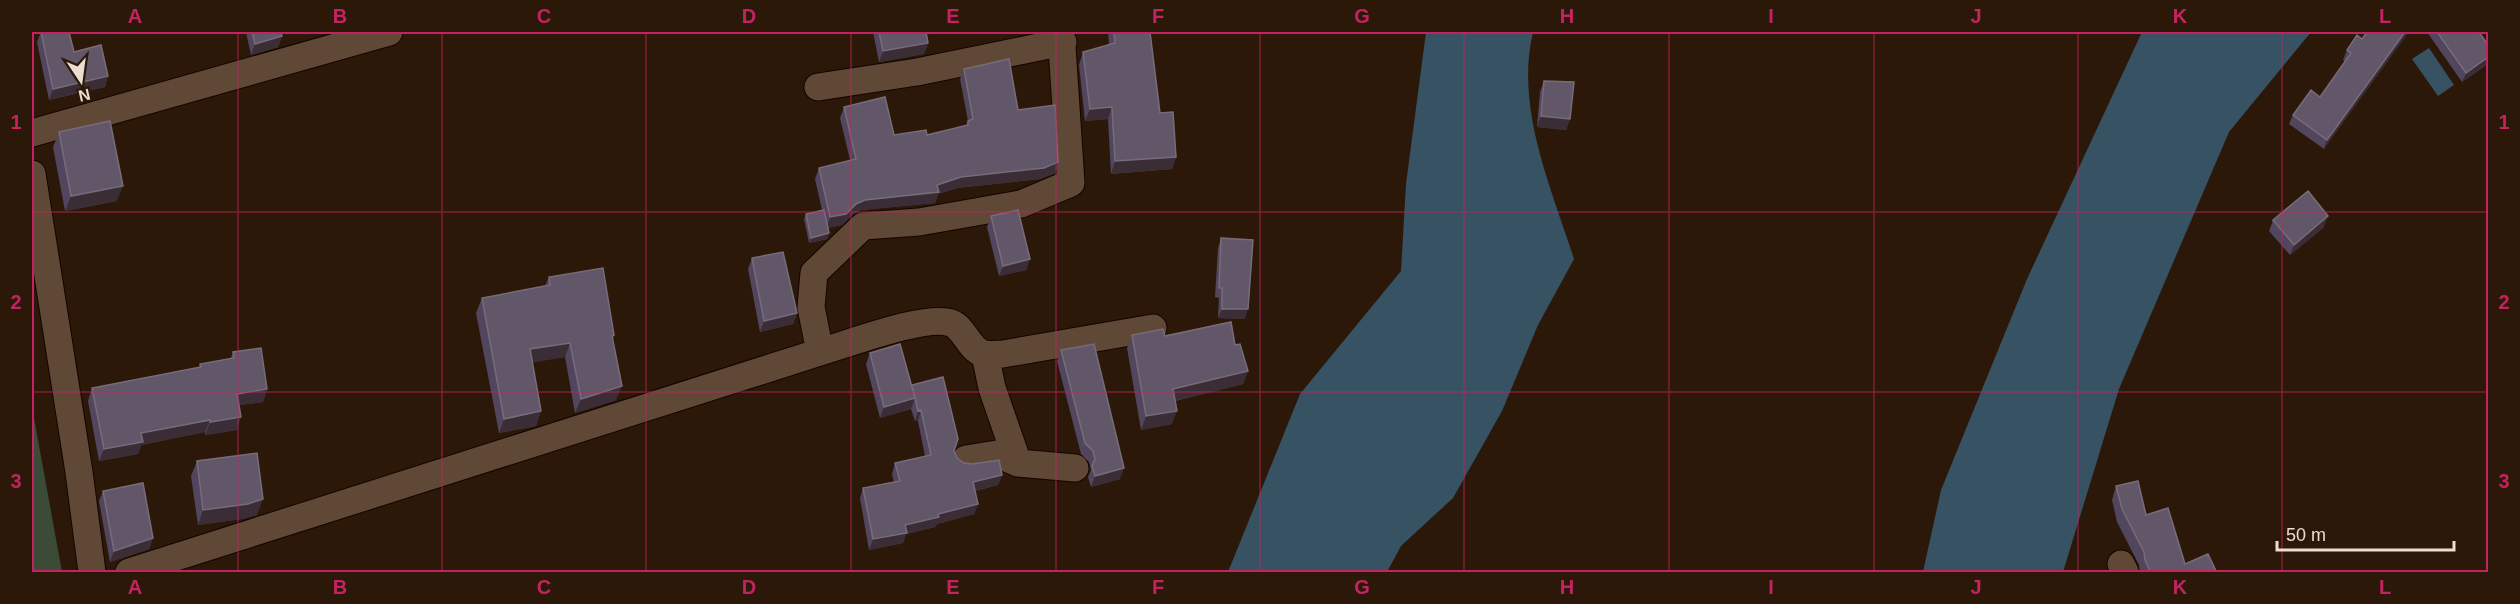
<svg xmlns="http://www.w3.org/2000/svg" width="2520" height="604" viewBox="0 0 2520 604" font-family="Arial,sans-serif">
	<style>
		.green { fill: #3c4a38 }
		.water { fill: #365263 }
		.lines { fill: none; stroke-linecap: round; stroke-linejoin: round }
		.minor-casing { stroke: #140400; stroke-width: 29 }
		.minor { stroke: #604837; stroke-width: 27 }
		.wall { fill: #51465d }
		.shaded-wall { fill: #3b2d36 }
		.building { fill: #615769; stroke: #776c7a; stroke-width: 1.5 }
		.grid { fill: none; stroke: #c42261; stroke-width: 1.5; stroke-opacity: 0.55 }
		.neatline { fill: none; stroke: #c42261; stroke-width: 2 }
		.grid-label { font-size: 20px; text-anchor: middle; font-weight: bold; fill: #c42261 }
	</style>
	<rect width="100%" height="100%" fill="#2c1808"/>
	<path class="green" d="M32,407L62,572H32Z"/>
	<path class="water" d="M1426,32H1533C1515,108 1551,187 1574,259L1538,325L1502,411L1453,498L1401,546L1387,572H1228L1300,394L1401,271L1406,184Z
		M2142,32H2311L2229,132L2119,389L2063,572H1923L1941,490L2027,279Z
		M2429,48L2454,85L2438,96L2412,59Z"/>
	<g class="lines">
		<defs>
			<path id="minor" d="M818,87L917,72L1063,42
				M32,133L389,32
				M32,174L79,472L92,572
				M820,352C848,344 926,314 951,323C965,328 968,349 984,354C990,355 997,354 1003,354L1153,328
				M985,354L992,388L1018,463L1075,468
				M966,459L997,454L1018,463
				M2121,564L2125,572
				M129,572L820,352L811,307L814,273L863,226L919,222L1021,204L1071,183L1061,32"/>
		</defs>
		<use href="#minor" class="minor-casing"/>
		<use href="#minor" class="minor"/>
	</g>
	<path class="wall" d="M41,32L74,52L108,76L105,87L49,100L37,42Z
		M246,32H281L282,36L278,47L251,55Z
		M873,32H926L928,43L924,54L879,62Z
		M1108,32H1150L1160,113L1176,157L1172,169L1111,174L1108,119L1085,121L1079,65L1083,52L1109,45Z
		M2367,32L2324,149L2289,124L2293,115L2320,97L2345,61L2343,60L2347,50L2362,39Z
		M2427,32H2479L2488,45V64L2462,82Z
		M964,69L1018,110L1055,173L1040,179L957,188L938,194L935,203L861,210L852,215L842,225L828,228L829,233L827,239L809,243L804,219L806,214L822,210L815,179L819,168L850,160L840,118L844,107L894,135H927L966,126L968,121L960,79Z
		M1544,81L1570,119L1566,130L1537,127L1540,92Z
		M59,132L117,201L65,211L53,147Z
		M991,216L1030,259L1026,270L999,276L987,227Z
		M2273,220L2324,227L2290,255L2269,231Z
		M1221,238L1245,319L1218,318L1219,298L1215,297L1218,248Z
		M752,258L797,313L793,324L760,332L748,269Z
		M549,277L614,335L613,339L616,400L575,413L565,357L532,362L541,411L536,426L499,433L476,313L482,298L545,286Z
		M1132,335L1165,336L1235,345L1248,371L1243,384L1175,401L1172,424L1141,430L1127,348Z
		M1061,350L1120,479L1091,487L1088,477L1091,470L1089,462L1081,454L1057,361Z
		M233,352L267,389L263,402L239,405L237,430L205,435V432L141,445L138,454L99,461L88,401L92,388L199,367L200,364L231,358Z
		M870,353L912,386L954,451L957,458L964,463L1002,475L998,485L975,491L978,504L974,514L937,524L935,527L906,534L903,543L869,550L860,498L863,488L894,482L892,474L895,463L925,456L918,421H915L911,409L880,418L866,364Z
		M197,461L257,515L242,519L198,525L191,476Z
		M2116,486L2146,515L2185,564L2217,573H2140L2139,565L2117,522L2112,500Z
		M103,491L153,538L149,549L110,562L99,501Z"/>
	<path class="shaded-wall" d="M2405,32H2409L2324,149L2327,140Z
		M282,36L278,47L251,55L255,44Z
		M928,43L924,54L879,62L883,51Z
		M2488,57V64L2462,82L2466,73Z
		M108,76L105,87L49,100L53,89Z
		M1112,107L1108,119L1085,121L1090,109Z
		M1541,116L1570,119L1566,130L1537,127Z
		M1176,157L1172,169L1111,174L1115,161Z
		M1058,162L1055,173L1040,179L957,188L938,194L935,203L861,210L852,215L842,225L827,228L830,217L865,200L961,177Z
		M123,186L117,201L65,211L71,196Z
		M2328,216L2324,227L2290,255L2294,245Z
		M829,233L827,239L809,243L811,238Z
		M1030,259L1026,270L999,276L1003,266Z
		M1222,309H1248L1245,319L1218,318Z
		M797,313L793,324L760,332L764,321Z
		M570,343L565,357L524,364L530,349Z
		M1248,371L1243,384L1169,402L1173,389Z
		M622,386L616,400L575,413L581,399Z
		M267,389L263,402L233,406L237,394Z
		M915,398L911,409L880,418L884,407Z
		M921,410L918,421H915L918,411Z
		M541,411L536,426L499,433L504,419Z
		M1177,411L1172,424L1141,430L1146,416Z
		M241,417L237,430L205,435L210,422Z
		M210,420L205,432L141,445L138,454L99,461L104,449L141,433Z
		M1124,468L1120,479L1091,487L1095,476Z
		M1002,475L998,485L969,492L973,482Z
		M263,499L257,515L242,519L198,525L203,510Z
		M978,504L974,514L937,524L935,527L906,534L903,543L869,550L873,539L905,525L938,514Z
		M153,538L149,549L110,562L114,551Z"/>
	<path class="building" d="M41,32H69L74,52L101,45L108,76L53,89Z
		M252,32H281L282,36L255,44Z
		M879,32H926L928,43L883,51Z
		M1114,32H1150L1160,113L1173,112L1176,157L1115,161L1112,107L1090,109L1083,52L1115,43Z
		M2367,32H2405L2327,140L2293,115L2311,90L2320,97L2351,53L2347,50L2357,35L2362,39Z
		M2437,32H2479L2488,45V57L2466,73Z
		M1009,59L1018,110L1055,105L1058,162L1044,168L961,177L937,185L939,192L865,200L856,204L846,214L830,217L819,168L856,159L844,107L885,97L894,135L926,130L927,135L968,125V121L973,119L964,69Z
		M1544,81L1574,82L1570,119L1541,116Z
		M110,121L123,186L71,196L59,132Z
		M2308,191L2328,216L2294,245L2273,220Z
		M824,210L829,233L811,238L806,214Z
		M1018,210L1030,259L1003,266L991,216Z
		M1221,238L1253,240L1248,309H1222V288H1219Z
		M783,252L797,313L764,321L752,258Z
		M603,268L614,335L612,336L622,386L581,399L570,343L530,349L541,411L504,419L482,298L550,285L549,277Z
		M1231,322L1235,345L1240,344L1248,371L1173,389L1177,411L1146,416L1132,335L1163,329L1165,336Z
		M900,344L915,398L884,407L870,353Z
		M1094,344L1124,468L1095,476L1092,466L1095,459L1093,451L1085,443L1061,350Z
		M261,348L267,389L237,394L241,417L210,422V420L141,433L143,442L104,449L92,388L201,367L200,364L234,358L233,352Z
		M943,377L958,439L954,451L957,458L964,463L972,464L999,460L1002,475L973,482L978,504L938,514L939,517L905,525L907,533L873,539L863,488L900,481L895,463L931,455L921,410L918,411L912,385Z
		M257,453L263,499L248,504L203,510L197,461Z
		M2138,481L2146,515L2168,508L2185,564L2208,554L2217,573H2151L2145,560L2144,552L2122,509L2116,486Z
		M143,483L153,538L114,551L103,491Z"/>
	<path class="grid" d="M238,32V572M442,32V572M646,32V572M851,32V572M1056,32V572M1260,32V572M1464,32V572M1669,32V572M1874,32V572M2078,32V572M2282,32V572M32,212H2488M32,392H2488"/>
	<rect width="2520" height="604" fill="none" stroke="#2c1808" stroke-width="66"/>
	<g transform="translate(81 81) rotate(167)" stroke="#2c1808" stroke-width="4.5" paint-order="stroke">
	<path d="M0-4.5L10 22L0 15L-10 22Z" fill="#ebddd2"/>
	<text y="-9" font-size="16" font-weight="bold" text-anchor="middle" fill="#ebddd2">N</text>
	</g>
	<path d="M2277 541v9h177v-9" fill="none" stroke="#ebddd2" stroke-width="3"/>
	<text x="2286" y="541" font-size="18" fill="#ebddd2" stroke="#2c1808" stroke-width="4.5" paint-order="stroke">50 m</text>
	<rect x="33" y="33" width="2454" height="538" class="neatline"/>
	<g class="grid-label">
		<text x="135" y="23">A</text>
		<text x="340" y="23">B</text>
		<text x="544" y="23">C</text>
		<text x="749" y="23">D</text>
		<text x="953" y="23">E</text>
		<text x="1158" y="23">F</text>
		<text x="1362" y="23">G</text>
		<text x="1567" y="23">H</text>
		<text x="1771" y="23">I</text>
		<text x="1976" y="23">J</text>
		<text x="2180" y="23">K</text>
		<text x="2385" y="23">L</text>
		<text x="16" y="129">1</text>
		<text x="2504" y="129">1</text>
		<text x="16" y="309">2</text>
		<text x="2504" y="309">2</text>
		<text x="16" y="488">3</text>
		<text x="2504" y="488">3</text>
		<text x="135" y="594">A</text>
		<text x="340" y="594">B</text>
		<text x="544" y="594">C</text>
		<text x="749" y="594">D</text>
		<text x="953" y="594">E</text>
		<text x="1158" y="594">F</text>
		<text x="1362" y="594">G</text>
		<text x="1567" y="594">H</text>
		<text x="1771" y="594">I</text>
		<text x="1976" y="594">J</text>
		<text x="2180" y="594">K</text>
		<text x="2385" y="594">L</text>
	</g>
</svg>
